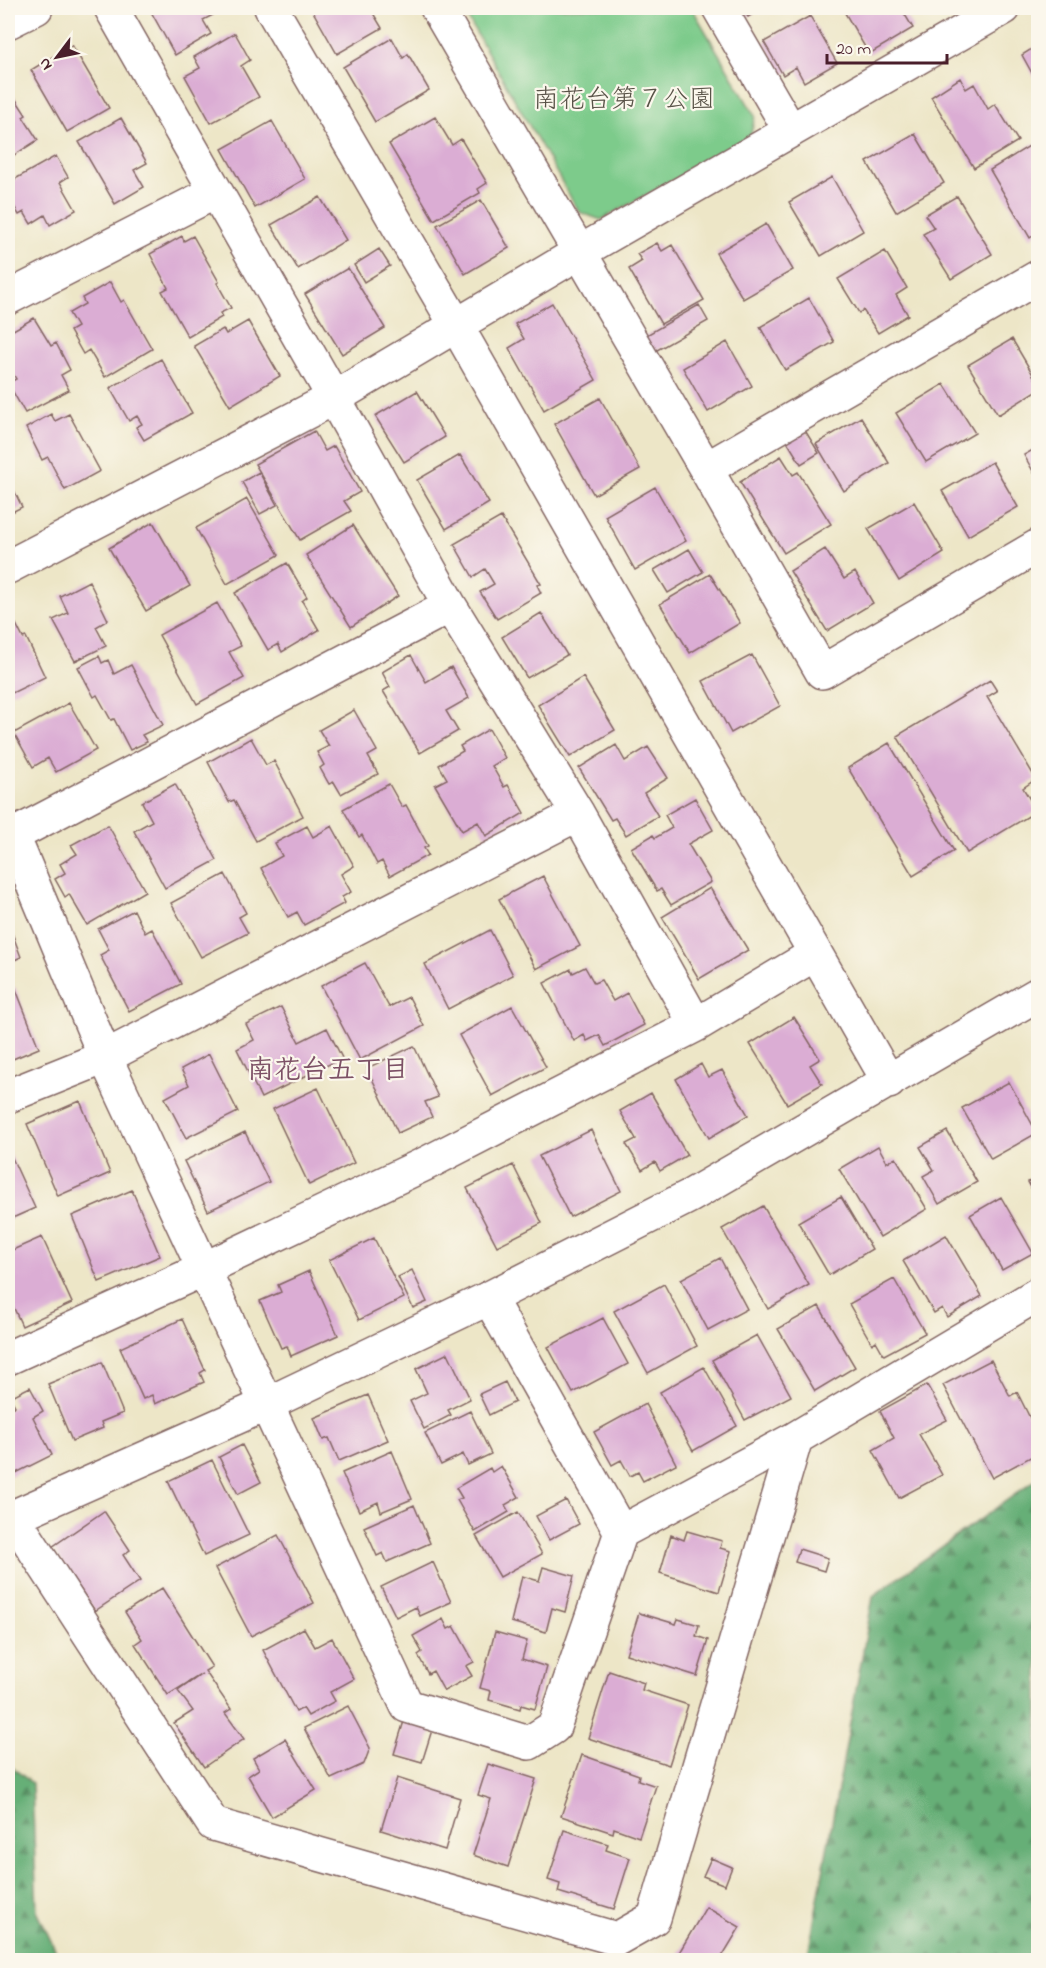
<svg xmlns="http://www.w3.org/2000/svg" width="1046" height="1968" viewBox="0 0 1046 1968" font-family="'Indie Flower','Klee One',sans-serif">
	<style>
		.green { fill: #7dcb8b; stroke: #64755b; stroke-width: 1.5 }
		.forest { fill: url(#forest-firs); stroke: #586751; stroke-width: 1.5 }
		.building { fill: #dbadd4 }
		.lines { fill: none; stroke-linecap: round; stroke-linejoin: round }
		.minor-casing { stroke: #836562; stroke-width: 36 }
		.tertiary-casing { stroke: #836562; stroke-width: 36 }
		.minor { stroke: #fff; stroke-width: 33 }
		.tertiary { stroke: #fff; stroke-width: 33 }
		.labels { text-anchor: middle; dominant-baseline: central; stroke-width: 4.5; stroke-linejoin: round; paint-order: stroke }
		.park-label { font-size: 26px; fill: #595348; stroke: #fbf7ec }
		.neighbourhood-label { font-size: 27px; font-weight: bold; fill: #7d5166; stroke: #fbf7ec }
	</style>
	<defs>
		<pattern id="forest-firs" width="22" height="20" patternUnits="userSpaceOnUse" patternTransform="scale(1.5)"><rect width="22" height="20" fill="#66af77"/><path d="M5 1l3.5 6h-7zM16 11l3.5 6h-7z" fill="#568e62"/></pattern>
	</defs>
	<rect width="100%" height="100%" fill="#fbf7ec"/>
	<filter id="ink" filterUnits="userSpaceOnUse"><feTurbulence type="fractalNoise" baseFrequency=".0167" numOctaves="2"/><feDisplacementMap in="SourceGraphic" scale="12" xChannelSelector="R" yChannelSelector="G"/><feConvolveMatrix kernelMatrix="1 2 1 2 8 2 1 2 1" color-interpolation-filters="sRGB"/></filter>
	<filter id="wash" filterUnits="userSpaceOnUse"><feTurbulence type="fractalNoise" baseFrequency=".008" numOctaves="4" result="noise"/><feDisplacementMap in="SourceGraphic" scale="24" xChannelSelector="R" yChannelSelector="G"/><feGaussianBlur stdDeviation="1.35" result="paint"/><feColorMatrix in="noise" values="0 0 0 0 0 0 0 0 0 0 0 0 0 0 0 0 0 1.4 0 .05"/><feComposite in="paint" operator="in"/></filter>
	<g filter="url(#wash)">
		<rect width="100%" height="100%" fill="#ede6c7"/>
		<path class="green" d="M462,8H692L755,116L750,138L601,220L579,212Z"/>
		<path class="forest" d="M1038,1478V1960H807L873,1596Z
			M8,1764L32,1783L37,1911L60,1960H8Z"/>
		<g id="blocks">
			<path class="building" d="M149,8H209L213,15L203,20L211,34L175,55Z
				M311,8H370L382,28L337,54Z
				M742,8H763L748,17Z
				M842,8H901L913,28L869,54Z
				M810,16L837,63L804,82L796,67L783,75L764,42Z
				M235,33L250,60L241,66L259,97L211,123L185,76L200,68L194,57Z
				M392,38L403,58L408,54L429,90L375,122L343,67Z
				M72,45L109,108L67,132L31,70Z
				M1038,45V84L1022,55Z
				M960,78L966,89L974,84L988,109L995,104L1018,141L974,168L931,97Z
				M11,92L26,115L23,117L38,140L8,159V94Z
				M435,117L452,145L461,139L487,183L478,189L480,193L434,220L389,144Z
				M121,118L147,163L134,170L144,187L115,204L79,142Z
				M272,121L305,179L255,208L222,149Z
				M915,134L944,183L896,212L867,162Z
				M1034,143L1038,150V232L1030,238L990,170Z
				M56,156L68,177L60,182L76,210L50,225L45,215L31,224L24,212L19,215L8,195V183Z
				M832,177L863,231L821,256L789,202Z
				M957,196L992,254L951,279L923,234L934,228L925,215Z
				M320,197L346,240L298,269L271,225Z
				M481,200L509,248L465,274L437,225Z
				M766,224L793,270L743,299L716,253Z
				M182,236L184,241L193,236L219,282L217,283L231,308L220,313L222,317L188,337L162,291L168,288L150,254Z
				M657,243L662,251L672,245L704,300L661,324L629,269L642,261L637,254Z
				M379,249L390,266L364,282L354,265Z
				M885,251L907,288L896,295L908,315L878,333L863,310L859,313L838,279Z
				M348,268L385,328L342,354L305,294Z
				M110,282L121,302L124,300L152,349L105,377L89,350L83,354L70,331L77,327L69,313L85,304L82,298Z
				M809,298L834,342L785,370L760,327Z
				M552,303L596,380L544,410L509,348L524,339L515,324Z
				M699,305L708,321L652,353L643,337Z
				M34,318L51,346L56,343L70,370L61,375L69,390L25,413L8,383L16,379L12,372L8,374V333Z
				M248,321L280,376L230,406L194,346L223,329L226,334Z
				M1012,339L1038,383V390L998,415L968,365Z
				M727,342L752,386L708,412L683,368Z
				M161,359L192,413L144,440L136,427L142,424L137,416L129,421L110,388Z
				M944,384L975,433L926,462L896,413Z
				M417,391L445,437L404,462L375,416Z
				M600,398L640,469L594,495L554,424Z
				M51,414L55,421L69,414L100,471L65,490L48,457L42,460L26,428Z
				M861,417L889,463L844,491L816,444Z
				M801,424L819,453L801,464L783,435Z
				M314,431L325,451L334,446L360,492L344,501L351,511L300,540L255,464Z
				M1038,447V480L1024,455Z
				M460,455L489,503L446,529L417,480Z
				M781,456L793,475L798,472L831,524L784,553L740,482Z
				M992,462L1018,507L968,536L942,491Z
				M259,472L277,505L260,514L242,482Z
				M8,478L22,507L8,514Z
				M655,487L686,541L635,570L605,516Z
				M247,499L279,555L227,584L196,528Z
				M914,502L944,553L899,581L868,529Z
				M501,517L541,584L537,585L541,593L497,619L480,592L494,584L485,569L473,577L454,544Z
				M153,522L190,586L146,611L109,548Z
				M353,525L398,596L351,627L306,555Z
				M689,549L703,572L668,593L654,570Z
				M825,549L844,579L855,572L873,603L827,631L790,571Z
				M287,563L307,597L302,601L319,630L282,652L278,644L268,650L235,593Z
				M710,574L740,623L690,653L660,604Z
				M89,581L108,620L96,627L106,646L75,661L53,620L68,613L60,596Z
				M217,603L241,646L229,652L244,678L197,704L159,635Z
				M541,613L567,655L527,678L502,637Z
				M16,624L23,638L26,637L45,677L10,694L8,688V628Z
				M411,655L426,682L451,667L469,698L446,711L458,731L420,753L383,691L390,687L382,672Z
				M752,655L780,706L731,733L703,681Z
				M99,656L102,663L108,660L114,674L131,665L163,725L142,735L147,742L130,750L114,719L111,720L97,695L94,697L78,667Z
				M583,677L615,730L570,757L538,705Z
				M990,680L997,691L987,697L1036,779L1023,788L1037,811L967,853L897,736Z
				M69,703L96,750L56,772L48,758L33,767L14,733Z
				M354,710L377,751L368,756L378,774L341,794L334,782L329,784L320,768L324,765L317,752L329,746L319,730Z
				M489,729L505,758L492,766L504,787L508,785L524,813L486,836L478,822L462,831L435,785L447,779L439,765L463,751L460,746Z
				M251,738L266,765L274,761L303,816L256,841L234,800L229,802L208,762Z
				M889,743L954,851L913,876L848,768Z
				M616,745L625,761L648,747L668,778L644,793L658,816L626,835L615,818L611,820L579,768Z
				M175,784L217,860L165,888L134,831L152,821L142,802Z
				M389,784L402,807L406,805L428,846L424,848L428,855L390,876L382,861L377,864L362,835L359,837L343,809Z
				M695,798L713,830L688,844L711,882L671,905L661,889L657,891L631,848L653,835L655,838L672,828L665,815Z
				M108,825L145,891L87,925L69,894L65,897L55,879L65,873L60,864L77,854L71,845Z
				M307,826L313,837L332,826L354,866L341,874L351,892L342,897L345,903L304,925L297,912L288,917L261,868L282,856L275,843Z
				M225,874L246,913L239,917L248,933L201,957L171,903Z
				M543,876L580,946L536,969L499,899Z
				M710,888L748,950L699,979L662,917Z
				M134,910L145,933L152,929L181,984L129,1011L100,955L109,950L98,929Z
				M8,922L21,957L8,963Z
				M490,930L513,975L448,1009L425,964Z
				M365,963L389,1007L409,997L424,1026L360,1060L321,986Z
				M585,967L594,983L601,980L613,1001L627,993L644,1025L605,1046L599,1035L587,1041L584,1035L574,1041L544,983L571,969L573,973Z
				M15,987L39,1048L8,1061V989Z
				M512,1006L546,1067L492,1096L459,1035Z
				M281,1007L299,1042L327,1028L342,1058L261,1098L237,1049L254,1040L246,1024Z
				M794,1017L820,1059L810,1065L822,1084L787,1104L750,1044Z
				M414,1046L438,1097L425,1102L432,1117L398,1133L367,1068Z
				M209,1054L238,1112L186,1138L165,1098L189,1085L181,1069Z
				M701,1064L708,1077L722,1070L748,1115L709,1138L676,1079Z
				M1009,1082L1037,1133L991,1159L962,1108Z
				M318,1088L354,1163L309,1185L273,1109Z
				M651,1093L687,1155L660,1171L655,1162L642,1170L626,1144L636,1139L620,1111Z
				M80,1101L110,1173L58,1196L27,1124Z
				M591,1130L621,1191L570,1217L539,1156Z
				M947,1131L977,1182L939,1204L923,1176L934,1170L920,1147Z
				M245,1132L269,1182L208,1211L184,1161Z
				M878,1146L887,1162L896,1158L927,1209L880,1237L839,1169Z
				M8,1149L35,1208L8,1220Z
				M513,1165L542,1223L497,1246L467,1188Z
				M1038,1177V1200L1028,1182Z
				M132,1190L160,1256L99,1282L72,1216Z
				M841,1197L872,1249L829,1275L798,1222Z
				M1001,1197L1033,1253L1002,1270L970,1215Z
				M763,1206L809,1285L768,1309L722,1229Z
				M946,1235L982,1296L947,1317L942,1308L934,1313L903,1261Z
				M42,1237L72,1303L22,1326L8,1295V1252Z
				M374,1238L404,1298L359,1320L329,1260Z
				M720,1258L747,1309L708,1330L681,1279Z
				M412,1270L427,1302L413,1308L398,1277Z
				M309,1271L338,1335L291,1356L287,1346L281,1348L260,1301L281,1292L278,1285Z
				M894,1279L925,1333L884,1355L876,1341L872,1344L849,1304Z
				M664,1284L697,1346L648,1373L614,1311Z
				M819,1306L855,1367L815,1391L778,1329Z
				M603,1318L628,1364L573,1393L548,1347Z
				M182,1319L205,1370L200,1373L204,1382L155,1404L152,1395L143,1399L120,1348Z
				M757,1335L791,1396L745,1420L712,1360Z
				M448,1353L470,1399L448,1410L451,1415L424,1429L410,1401L427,1393L416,1369Z
				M991,1360L1010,1396L1017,1392L1038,1434V1439L1033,1442L1038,1453L992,1478L943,1385Z
				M102,1362L123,1413L101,1422L103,1428L72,1441L48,1384Z
				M704,1367L737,1426L693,1451L660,1392Z
				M505,1382L515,1402L489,1415L479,1394Z
				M927,1385L947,1420L919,1434L942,1475L899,1498L873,1450L894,1438L880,1411Z
				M30,1387L43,1411L33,1417L52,1455L8,1477V1410L15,1406L10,1397Z
				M368,1395L388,1440L339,1461L329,1438L323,1440L314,1418Z
				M645,1404L676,1464L643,1481L638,1472L630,1476L621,1460L612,1465L594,1432Z
				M470,1411L491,1454L468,1465L463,1454L441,1465L425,1433Z
				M242,1445L261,1482L238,1494L219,1457Z
				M392,1451L412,1499L381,1512L378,1502L359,1511L342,1473Z
				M212,1460L249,1535L204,1556L168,1481Z
				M501,1466L519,1497L505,1505L509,1512L475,1532L457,1500L462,1498L456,1488L490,1468L492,1472Z
				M566,1500L579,1524L549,1540L536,1516Z
				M414,1505L430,1543L387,1562L383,1553L377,1556L364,1527Z
				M104,1511L130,1550L123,1555L140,1581L95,1611L52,1547Z
				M518,1512L542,1554L500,1577L476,1536Z
				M687,1531L722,1541L720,1548L731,1551L719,1592L660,1573L671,1535L684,1540Z
				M278,1535L314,1603L251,1636L215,1568Z
				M799,1549L828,1558L824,1571L795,1562Z
				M433,1562L451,1602L420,1616L416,1607L396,1617L381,1587Z
				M543,1567L574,1576L565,1612L552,1608L546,1632L511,1622L522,1576L539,1581Z
				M162,1588L212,1667L205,1671L231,1709L225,1713L244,1739L204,1767L174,1723L193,1711L178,1691L202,1674L168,1695L135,1644L142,1639L125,1612Z
				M639,1613L676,1624L678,1619L699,1625L696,1636L708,1640L697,1676L626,1654Z
				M443,1619L448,1629L454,1626L474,1662L466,1666L472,1676L444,1691L433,1671L428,1674L418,1655L422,1652L413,1636Z
				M304,1628L315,1647L332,1638L354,1679L330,1692L335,1701L308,1716L303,1708L296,1712L263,1650Z
				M495,1632L527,1641L522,1659L547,1667L535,1709L521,1705L520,1709L489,1700L491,1691L480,1688Z
				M609,1671L644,1683L642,1690L688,1705L669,1765L588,1738Z
				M348,1706L370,1748L364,1764L331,1779L304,1728Z
				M404,1721L432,1730L422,1762L394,1754Z
				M285,1739L316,1790L272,1817L248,1776L259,1769L253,1758Z
				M582,1755L639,1775L638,1780L656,1786L639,1837L614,1828L613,1833L561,1816Z
				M488,1764L536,1779L508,1867L473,1855L491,1799L478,1795Z
				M397,1778L460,1798L445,1850L381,1830Z
				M564,1830L608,1844L606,1850L630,1858L614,1909L558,1892L560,1884L548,1880Z
				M711,1858L732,1867L725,1885L703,1876Z
				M706,1907L740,1927L720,1960H684L677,1956Z"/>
		</g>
	</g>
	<g filter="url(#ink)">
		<use href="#blocks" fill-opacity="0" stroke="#836562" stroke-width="1.5"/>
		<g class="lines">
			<defs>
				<path id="minor" d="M437,8L706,469L822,672L1038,546
					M719,8L790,130
					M8,298L215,192
					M706,469L1038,277
					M8,567L334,398L580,252L1004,8
					M13,836L105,1057L407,1706L529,1743L554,1727L621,1532L796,1438L1038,1294
					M8,838L450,606
					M696,1025L815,954
					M8,1096L105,1057L578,814
					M489,1298L621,1532
					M8,1358L204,1269L427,1163L696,1025L578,814L450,606L334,398L111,8
					M13,1517L213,1824L617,1939L654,1918L796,1438"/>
				<path id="tertiary" d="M271,8L456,325L889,1082
					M8,22L36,8
					M8,1519L267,1404L489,1298L690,1196L1038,994"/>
			</defs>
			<use href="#minor" class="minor-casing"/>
			<use href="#tertiary" class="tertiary-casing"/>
			<use href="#minor" class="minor"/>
			<use href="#tertiary" class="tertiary"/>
		</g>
	</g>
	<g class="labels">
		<g class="park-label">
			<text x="624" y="101">南花台第７公園</text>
		</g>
		<g class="neighbourhood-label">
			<text x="328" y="1071">南花台五丁目</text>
		</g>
	</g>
	<rect width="1046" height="1968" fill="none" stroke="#fbf7ec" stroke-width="30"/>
	<g transform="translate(57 57) rotate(238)" stroke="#fbf7ec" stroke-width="4.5" paint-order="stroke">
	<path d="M0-4.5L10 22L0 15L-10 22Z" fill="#4a1f2b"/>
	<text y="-9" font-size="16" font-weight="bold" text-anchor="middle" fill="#4a1f2b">N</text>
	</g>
	<path d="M827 54v9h120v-9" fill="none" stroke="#4a1f2b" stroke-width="3"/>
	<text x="836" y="54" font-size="18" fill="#4a1f2b" stroke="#fbf7ec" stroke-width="4.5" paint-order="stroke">20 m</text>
</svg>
